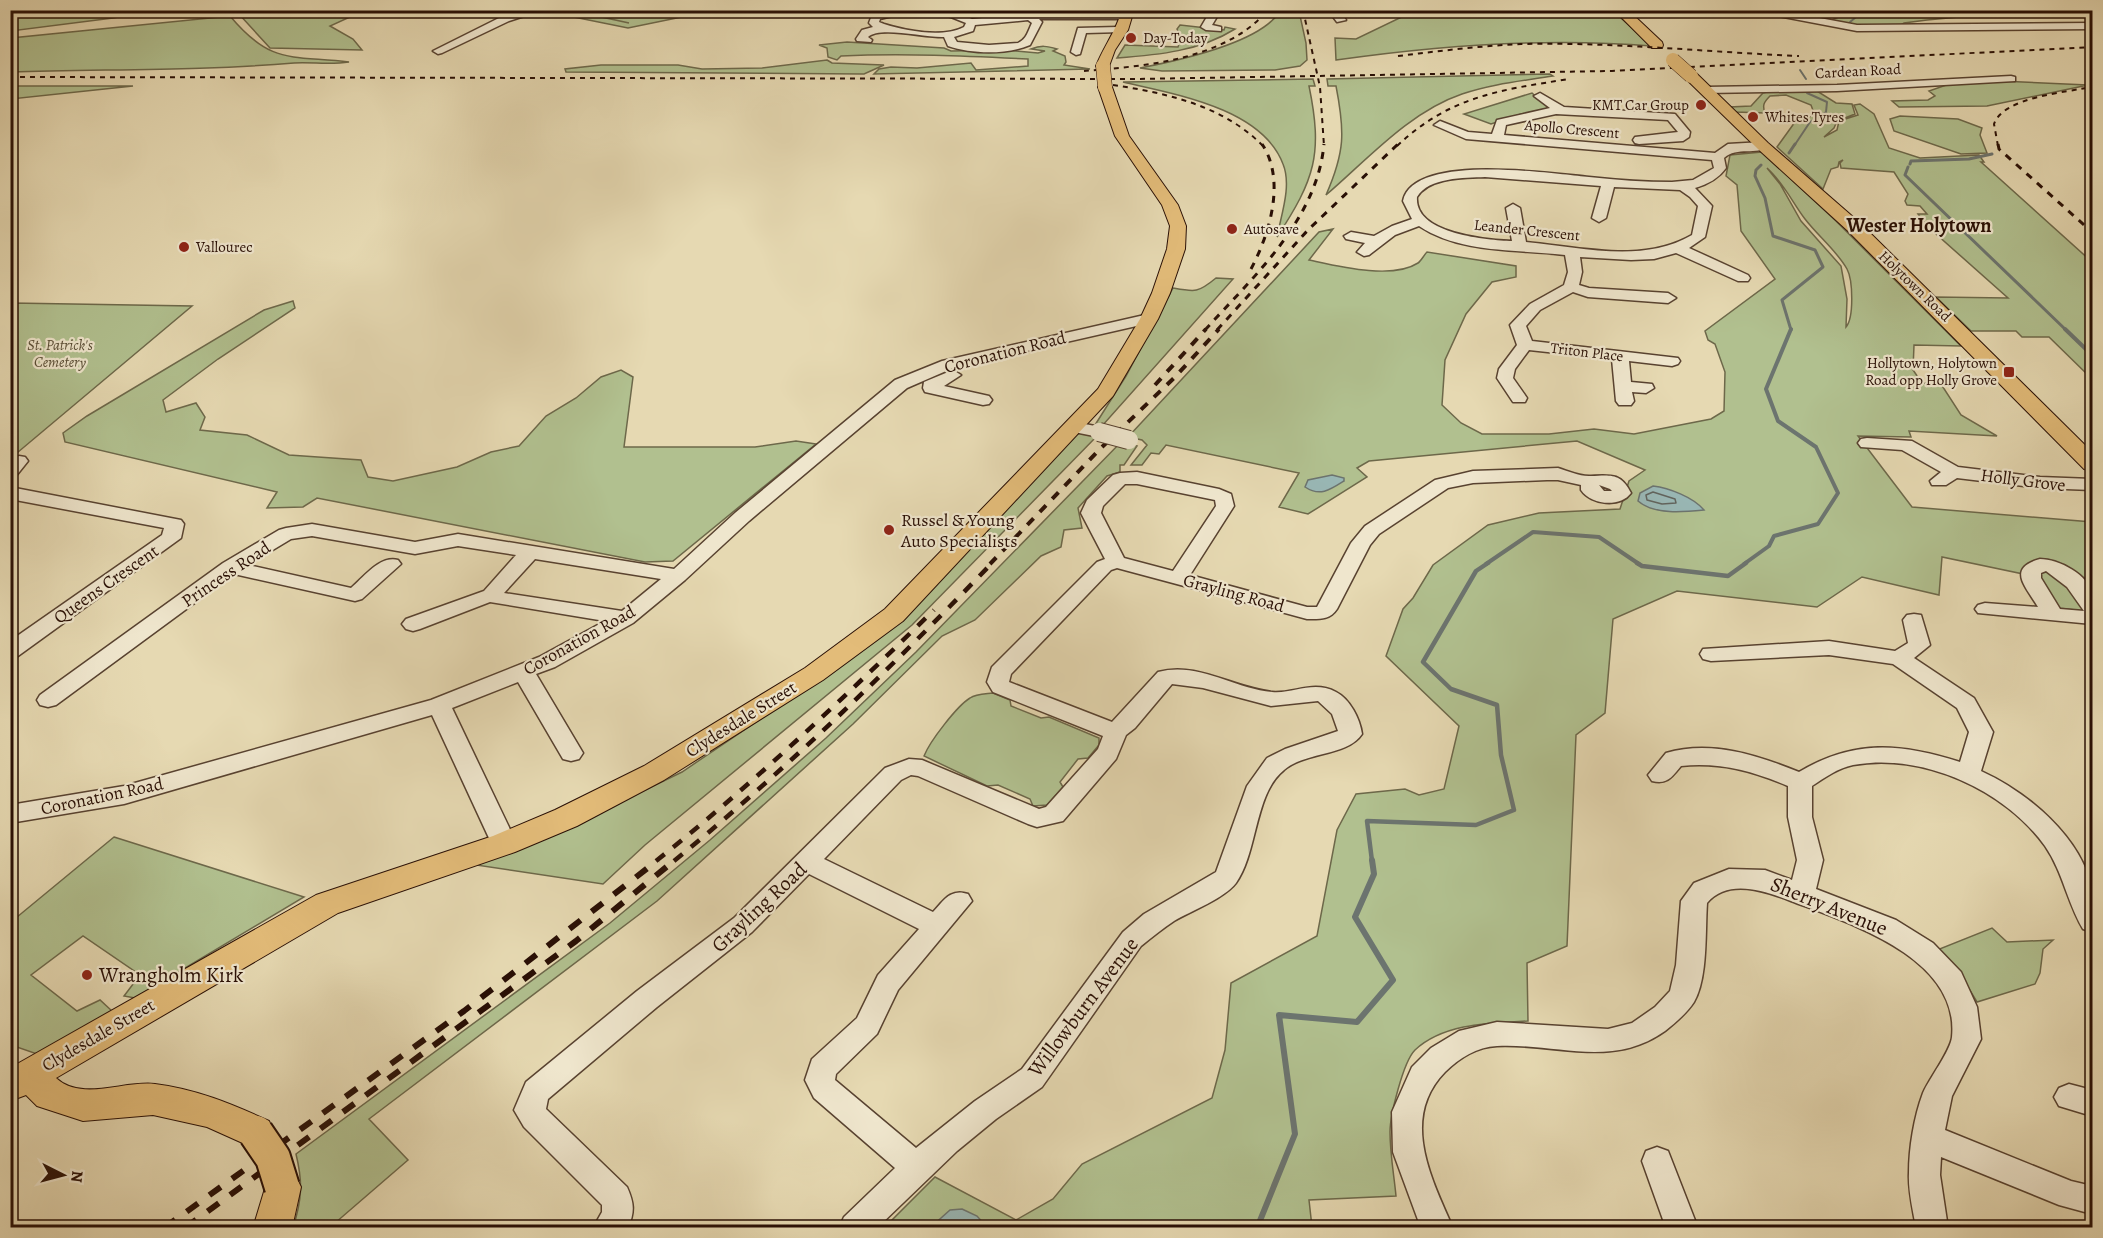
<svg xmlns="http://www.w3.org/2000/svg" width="2103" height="1238" viewBox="0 0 2103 1238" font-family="Alegreya,serif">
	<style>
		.green { fill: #b1c08f; stroke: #6d684a; stroke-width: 1.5; fill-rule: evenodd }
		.water { fill: #99b8b6; stroke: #6c746f; stroke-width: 1.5 }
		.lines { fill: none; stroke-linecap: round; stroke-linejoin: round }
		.shore { stroke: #61645e; stroke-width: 1.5 }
		.stream-far4 { stroke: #6c746f; stroke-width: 2 }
		.stream-far3 { stroke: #6c746f; stroke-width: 3 }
		.stream-far2 { stroke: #6c746f; stroke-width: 4 }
		.stream-far1 { stroke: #6c746f; stroke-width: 4.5 }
		.stream { stroke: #6c746f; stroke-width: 6 }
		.minor-casing { stroke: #584230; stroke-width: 3 }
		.major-casing { stroke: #290f05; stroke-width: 2 }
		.minor { fill: #efe6cd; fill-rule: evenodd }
		.major { fill: #e3bc79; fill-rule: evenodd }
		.rail-far4 { stroke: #290f05; stroke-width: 2; stroke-dasharray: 5 5; stroke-linecap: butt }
		.rail-far3 { stroke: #290f05; stroke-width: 3; stroke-dasharray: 7 7; stroke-linecap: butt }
		.rail-far2 { stroke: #290f05; stroke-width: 4; stroke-dasharray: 9 9; stroke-linecap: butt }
		.rail-far1 { stroke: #290f05; stroke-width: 4.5; stroke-dasharray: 11 11; stroke-linecap: butt }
		.rail { stroke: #290f05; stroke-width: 6; stroke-dasharray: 14 14; stroke-linecap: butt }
		.minor-bridge-casing { stroke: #584230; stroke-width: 20; stroke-linecap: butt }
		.major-bridge-far1-casing { stroke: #290f05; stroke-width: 15; stroke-linecap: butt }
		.major-bridge-casing { stroke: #290f05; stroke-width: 38; stroke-linecap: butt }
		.minor-bridge { stroke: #efe6cd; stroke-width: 18 }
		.major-bridge-far1 { stroke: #e3bc79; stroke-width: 14 }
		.major-bridge { stroke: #e3bc79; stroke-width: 34 }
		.poi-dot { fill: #8f2418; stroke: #efe6cd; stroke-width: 2 }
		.labels { text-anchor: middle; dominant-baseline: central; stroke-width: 4.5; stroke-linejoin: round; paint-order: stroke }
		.far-poi-label { font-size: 15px; fill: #290f05; stroke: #efe6cd; text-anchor: start }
		.far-street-label { font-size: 15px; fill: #290f05; stroke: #efe6cd }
		.far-park-label { font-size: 15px; font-style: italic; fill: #594d35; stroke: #efe6cd }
		.street-label { font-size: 18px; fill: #290f05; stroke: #efe6cd }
		.poi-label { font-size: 18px; fill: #290f05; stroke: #efe6cd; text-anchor: start }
		.far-district-label { font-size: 20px; font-weight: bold; fill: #290f05; stroke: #efe6cd }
		.near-street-label { font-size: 21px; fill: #290f05; stroke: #efe6cd }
		.near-poi-label { font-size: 21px; fill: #290f05; stroke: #efe6cd; text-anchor: start }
	</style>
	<rect width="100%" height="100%" fill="#e6d9b2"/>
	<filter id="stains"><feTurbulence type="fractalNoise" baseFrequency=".00333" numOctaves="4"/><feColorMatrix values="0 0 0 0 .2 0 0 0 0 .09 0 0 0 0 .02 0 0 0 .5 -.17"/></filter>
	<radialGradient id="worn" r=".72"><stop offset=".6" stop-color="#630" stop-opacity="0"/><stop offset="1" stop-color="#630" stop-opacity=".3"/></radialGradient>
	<path class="green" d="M11,10H151V11L113,18L11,31Z
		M569,10L629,23L575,11H725H711L628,28L549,12Z
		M1612,10L1652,46C1546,37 1441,45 1336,60L1335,38L1356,39L1414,11Z
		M241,11H363L330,26L353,39L362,50L270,48L237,12Z
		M1280,11H1299L1306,43L1307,60L1300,66L1275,70L1162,71L1140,68C1176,61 1261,43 1280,11Z
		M1853,11H2022L1927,20L1904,23L1898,27H1862L1829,21Z
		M230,16C271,65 290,55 349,62C330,65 313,62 294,63C200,71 105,69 11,72V38Z
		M1180,25L1224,30L1225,27L1235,29C1200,51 1158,55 1117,58L1125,45L1178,47L1181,37L1177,29Z
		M847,42L944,48L951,51L1006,50L1038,53L1045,51L1031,49C1041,45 1047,46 1057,49L1053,51L1065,56L1066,62L1064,65L1090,69L874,74L879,69L891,67L917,68L971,63L976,70L1028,66V59C966,56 903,53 841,56L837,60L828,57L827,48L819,45Z
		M827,60L832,63L884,65L864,74L566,72L565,69L601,65H678L702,69L762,68Z
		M1550,74L1553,76C1522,81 1491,84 1462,94C1409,112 1367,160 1326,195C1345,152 1345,132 1336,86H1328L1327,79Z
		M1313,79L1315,86H1309C1323,154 1315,179 1277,237C1281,215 1292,186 1283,164C1262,108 1174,94 1123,82Z
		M2000,81L2088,85L1987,106L1899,107L1892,101L1928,100L1935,96L1929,91L1952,83Z
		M11,86H133L11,99Z
		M1771,91H1817L1836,103L1852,104L1855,114L1837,121L1834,128L1824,137L1837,130L1839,121L1858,115L1854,105L1860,104L1874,114L1889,148L1920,158L1979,155L1984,162H1981L2092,262V379L2049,337H2022L2016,331H1971L1936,297L2008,298L1927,226L1918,214H1927L1920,206L1907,205L1905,201L1908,194L1894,172L1841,168L1840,163L1843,160L1839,162L1838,167L1831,169L1823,189L1777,147L1795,122L1806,120L1814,113L1811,105L1786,95L1770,96C1764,102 1762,105 1765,113L1735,112L1730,107L1751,106L1763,93Z
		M1532,93L1542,102L1553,108L1521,114L1491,124L1464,114Z
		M1900,116L1958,119L1982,128L1980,135L1987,153L1961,154L1894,131L1890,119Z
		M1762,152L1836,221L1961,346L1914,345L1913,370L1922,383L1941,384L1961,415L1997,436L1909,431L1911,437L1858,436L1912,507L2092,522V582H2083L2092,612L2042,606L2023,574L1942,557L1939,595L1862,577L1817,607L1677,591L1613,619L1605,713L1576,735L1567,946L1527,963L1528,1021C1491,1023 1444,1023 1415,1050C1403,1062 1390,1116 1390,1132C1390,1154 1394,1175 1396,1196L1309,1200L1312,1227L884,1228L935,1177L1016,1220L1053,1199L1082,1164L1212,1098L1225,1050L1231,983L1317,936L1337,830L1356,794L1405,789L1419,795L1444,789L1459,726L1386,656L1403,609L1413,598L1433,565L1488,525L1539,513L1620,509L1629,481L1645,470L1577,441L1369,461L1357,468L1367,477L1308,514L1279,507L1299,473L1166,445L1159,454L1151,453L1142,465H1131L1147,445L1142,440L1128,437L1319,232L1333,229L1309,260C1337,266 1392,280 1418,263C1421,261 1424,255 1427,252L1516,266V277L1492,282L1466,314L1445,360L1442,405L1461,423L1482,434H1549L1594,429L1634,434L1711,419L1724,411L1725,372L1715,344L1708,340L1705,331L1775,279L1741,231L1737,185L1726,176L1730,155ZM1767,168C1784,183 1792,202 1805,219C1818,236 1837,251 1847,269C1853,280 1854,318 1846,327L1847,299L1841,266L1801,221L1780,184Z
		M1216,278L1233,279L1102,426L1095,425L1126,376L1173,288C1195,292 1198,293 1216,278Z
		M293,301L295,308L218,359L163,400L166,412L196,403L205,417L200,430L247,435L289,455L361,460L368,477L393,481L457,467L491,452L519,446L546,416L576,398L601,377L621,370L633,377L624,447H755L796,441L816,444L673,561L645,562L317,498L303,507L267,508L277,492L65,442L63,433L87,416L264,310Z
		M11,303L192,306L11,458Z
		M1079,431L1098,435L912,625L645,845L603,884L476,865L550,836L682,772L858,653Z
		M1121,442L1137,446L1124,465H1120V472L1107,476L1078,508L1082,528L1064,530L1061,547L1041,556L975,620L942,636L853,724L657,901L369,1119L408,1160L335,1223L338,1227L293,1228C302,1199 303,1183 296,1154L610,923L710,840L826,738L916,652Z
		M993,693L1010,700L1011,706L1041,718L1049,717L1099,738V745L1088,758L1078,759L1060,782L1063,787L1047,805L1033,806L1030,799L998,785L987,786L924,756C930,741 957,706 970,698C976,694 986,694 993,693Z
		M114,837L304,897L135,998L124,996L140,975L83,936L31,975L77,1011L100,1000L112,1011L37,1054L11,1045V922Z
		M1992,928L2007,942L2053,940L2043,949L2040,973L2035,984L1977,1002L1963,979L1937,950Z"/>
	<path class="water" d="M1332,475L1344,478V481C1330,490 1320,497 1305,487L1308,480Z
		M1653,486C1669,488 1693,497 1704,510C1684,512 1654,515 1638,501L1640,493Z
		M962,1209L977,1216L987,1227H931L950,1210Z"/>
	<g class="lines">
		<path class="shore" d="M1653,492L1675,499L1676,503L1662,504L1647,500L1646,495Z"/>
		<path class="stream-far4" d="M1883,10L1889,12L1905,10
			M1850,22L1861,13L1877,10
			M1800,70L1806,79
			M1794,146L1810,122L1826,112L1827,102L1807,93"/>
		<path class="stream-far3" d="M1789,153L1795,144
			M1910,164L1911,161L1969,159L1992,154
			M1761,165L1756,170L1755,176L1765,198L1773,236L1815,250L1823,267L1782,300L1791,330
			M1908,167L1905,175L2066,330"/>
		<path class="stream-far2" d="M2065,329L2092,355
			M1486,564L1533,532L1599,537L1639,564
			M1744,564L1769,546L1774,536L1818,524L1838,493L1816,447L1778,421L1766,389L1791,329"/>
		<path class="stream-far1" d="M1637,563L1642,566L1728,576L1746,563
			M1372,861L1367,821L1476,825L1514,810L1501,755L1497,705L1451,689L1423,662L1476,571L1488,563"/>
		<path class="stream" d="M1257,1228L1295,1134L1279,1015L1357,1022L1393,980L1355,917L1374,874L1372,860"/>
		<defs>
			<path id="minor" d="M525,10H543L509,21L442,53L438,54L433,51L501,17Z
				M886,10H918L880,19L879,22L884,24C907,31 942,38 964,27L966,23L951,17L925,10L954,11L972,19L1056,11L1126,13L1131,16L1126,19H1039L1042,22L1030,45C1006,55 972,54 948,46L944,37C925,38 880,26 868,37L872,40L871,42L857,41L856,39L862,30L873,27L869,23L872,15ZM1028,20L1032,23C1028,31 1027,39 1018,43L989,45L957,42L954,37L973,31L975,25Z
				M1211,10H1221L1212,25L1221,27V31L1206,30L1201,27Z
				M1328,10H1339L1346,20L1337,22Z
				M1747,10H1777L1857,25L2092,23V29L1857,31Z
				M1118,27L1123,30L1122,32L1086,33L1080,54L1076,55L1071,52L1078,28Z
				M2011,76L2015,77V81L1837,91L1706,93L1700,90L1706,87L1837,85Z
				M1540,93L1564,107L1675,114L1690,132L1689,137L1683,141L1639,144L1635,143L1633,140L1635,137L1678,132L1668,120L1556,114L1506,125L1504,135L1715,153L1728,144L1763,142L1769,146C1757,156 1737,146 1724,158L1726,168C1718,179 1708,184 1695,188L1712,206L1705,237L1689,248L1748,275L1750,278L1748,281H1738L1676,253L1654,259L1631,260L1580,257L1582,272L1579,285L1589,288L1668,293L1676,298L1668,303L1588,297L1573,292L1540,310L1526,326L1532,341L1678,358L1680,361L1678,364L1672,366L1629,361L1631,382L1652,384L1654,388L1646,393L1632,392L1634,401L1631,405H1619L1616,401L1612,359L1529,350L1515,369L1513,378L1527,398L1525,402H1513L1497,378L1499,369L1517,345L1510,325L1530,304L1564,285L1568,272L1565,255C1517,249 1461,254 1419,226L1395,235L1369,255L1364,256L1357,252L1365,243L1346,239L1344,236L1351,232L1374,236L1392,226L1412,219L1403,201C1413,152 1554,174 1589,177C1617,180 1644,182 1672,182L1693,180L1714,168L1712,160L1466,139L1434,125L1440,121L1468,132L1492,134L1497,120L1550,108L1534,96ZM1485,177L1601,186L1592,218L1599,222L1606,218L1614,187L1680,190L1690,197L1698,206L1692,235C1642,264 1581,247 1526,242L1520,208L1513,204L1506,208L1512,241C1487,240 1414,234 1417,197C1429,177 1464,178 1485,177Z
				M1149,314L1154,316L1157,319L1154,322L953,368L907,388L749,521L685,580L633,623L555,667L536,674L583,753L579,759L571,761L563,759L518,682L452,708L517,844L513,851L504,853L495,851L432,715L124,804L10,823V805L124,786L431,700L539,657L605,621L490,602L420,629L413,631L406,629L402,624L406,619L484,591L516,555L458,546L415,554L312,536L291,539L248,565L351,588C364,577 380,555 398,560L401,564L362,599L355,601L234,574L56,705L48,707L40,705L37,700L40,695L223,563L279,530L286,528L312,524L415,542L458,534L674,569L735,513L895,380L942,361ZM535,559L661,579L622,611L504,593Z
				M953,370L961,375L944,386L989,396L992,400L989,404L983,405L925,392L923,388L924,382Z
				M1075,422L1105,428L1108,432L1105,436L1099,437L1069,431L1066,427L1069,423Z
				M1867,438L1912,441L1958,467L2040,477L2092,479V490L2040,488L1957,478L1946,485H1932L1930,481L1941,472L1902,450L1861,447L1858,443L1861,439Z
				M19,456L25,457L28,461L16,476L10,477V460Z
				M1558,468C1568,471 1581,477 1591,476C1611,475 1621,473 1631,493C1620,508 1591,505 1581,490V485L1558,480H1547L1473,483L1448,488L1379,534L1370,545L1337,609C1330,620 1320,619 1307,619L1117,568L1111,570L1011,674L1009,682L1112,722L1158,672C1197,661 1233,688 1272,692C1294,694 1313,680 1336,692C1350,699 1360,719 1362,734C1348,756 1304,752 1284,770C1254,794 1258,852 1236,883C1225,898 1191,911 1174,921C1162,929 1152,937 1141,946L1042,1087L996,1119L957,1151L877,1228H839L844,1217L895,1168L814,1098L805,1080L812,1059L857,1018L878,975L919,929L809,874L752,932L657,1007L548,1099L546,1109L627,1187C634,1203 635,1211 628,1228H593L602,1212V1205L524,1127L514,1110L526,1082L637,991L734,918L885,768L909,759L922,760L1039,809L1046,807L1098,749L1103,736L993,692L987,682L992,667L1097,562L1105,559L1081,513L1087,500L1113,475L1120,473L1137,472L1219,489L1231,494L1234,506L1190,575L1307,607H1317L1351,543L1365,526L1435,480L1473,471ZM1125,484H1137L1215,500L1216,506L1173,571L1124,558L1101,513L1103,506ZM1599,485L1610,489L1612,491H1604ZM1172,684L1203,688L1271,706L1318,701L1332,714L1338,731L1285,749L1267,758L1247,786L1216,872L1144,914L1123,932L1022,1069L975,1101L916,1148L835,1080L836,1074L877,1034L898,990L972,901L968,894C951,888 944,900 933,912L824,859L901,780L911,775L918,776L1028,824L1037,827L1063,821L1116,759L1126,735L1135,728Z
				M10,487L181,520L184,524L181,538L18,656L10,658V641L162,535L164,528L10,499Z
				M2040,559C2058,559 2090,575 2092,595C2094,604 2092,615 2092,624L1978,613L1975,609L1978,605L1985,603L2038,607C2026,587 2006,568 2040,559ZM2046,571L2067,587L2084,611L2060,609L2041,578V573Z
				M1914,614L1921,615L1930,645L1914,658L1974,698L1993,732L1981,771C2027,792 2082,837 2092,890C2095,903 2092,919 2092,932L2083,929C2067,902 2063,872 2045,846C2005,790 1922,752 1853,765C1838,768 1824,778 1812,786V817L1823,860L1816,889L1896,920L1933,943L1961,972L1977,1007L1981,1039L1952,1096L1945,1130L2071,1181L2092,1186V1214L2059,1205L1941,1157L1940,1175L1948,1228H1916C1913,1210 1908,1191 1909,1173C1909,1148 1914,1117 1923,1093C1929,1079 1951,1050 1952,1037C1960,957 1848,923 1791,901C1765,891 1728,878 1707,903C1705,931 1708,978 1694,1002C1687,1013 1675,1023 1665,1031C1612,1069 1556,1043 1497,1046C1477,1047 1459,1058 1445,1072C1400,1118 1431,1178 1453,1228H1421L1393,1152L1392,1112L1412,1067L1431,1048L1459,1031L1497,1022L1608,1029L1632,1023L1655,1007L1670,991L1676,965L1681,901L1694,883L1729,869L1765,870L1792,880L1797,860L1788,817V786C1752,771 1720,762 1681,766C1672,777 1667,785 1652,781L1648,775L1666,753C1711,740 1757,755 1799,772C1854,739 1901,743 1960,762L1969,732L1957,708L1893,664L1829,655L1711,661L1703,659L1700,654L1703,649L1829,641L1895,651L1908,643L1903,620L1907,615Z
				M2069,1084L2092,1090V1116L2059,1106L2054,1097L2059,1088Z
				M1657,1147L1668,1151L1698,1228H1666L1642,1161L1646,1151Z"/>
			<path id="major" d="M1122,10H1134L1128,30L1115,50L1108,69H1098L1096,66C1104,46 1116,31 1122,10Z
				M1614,10H1628L1662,42L1663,45L1662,48H1652Z
				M1691,72L1696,73L1768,143L1860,223L2092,452V471L2084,469L1848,231L1758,149L1686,79L1684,76Z
				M1105,83L1112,87L1129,136L1178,205L1186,226L1185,249L1170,293L1158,319L1113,396L903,621L823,680L664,780L577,826L515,852L338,913L56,1078C82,1102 124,1080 155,1084C196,1089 232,1104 269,1121L274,1133L269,1145L256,1149L207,1127L153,1115L83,1121L37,1106L26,1095L10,1101V1068L316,895L493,836L555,810L644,766L805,668L885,609L1098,389L1140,319L1152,293L1167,249L1170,226L1162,205L1115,136L1098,87Z
				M282,1170L295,1175L301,1187L292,1228H253L269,1175Z"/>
		</defs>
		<use href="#minor" class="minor-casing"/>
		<use href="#major" class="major-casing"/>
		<use href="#minor" class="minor"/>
		<use href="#major" class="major"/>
		<path class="rail-far4" d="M1303,10L1320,87L1324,146
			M1398,56C1439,51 1480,46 1521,44C1614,42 1706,52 1799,56
			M1084,71C1146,66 1225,60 1268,10
			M10,77L1134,79L1612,71L2092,47
			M1113,85C1167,93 1224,106 1263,146
			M1397,146C1450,96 1500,90 1569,79
			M1998,146L1994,124C2003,97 2067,92 2092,87"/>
		<path class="rail-far3" d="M1998,144L1999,149L2092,232
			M1251,269C1270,233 1286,180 1262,144
			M1205,330C1253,277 1317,220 1324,144
			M1217,330L1308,230L1398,144"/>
		<path class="rail-far2" d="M1155,385L1206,329
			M990,564L1101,448L1175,377L1219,329"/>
		<path class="rail-far1" d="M656,861C754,783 845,697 934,610
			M674,861C787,769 891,668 992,563"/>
		<path class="rail" d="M164,1228L464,1011L658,860
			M185,1228L576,941L675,860"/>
		<defs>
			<path id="minor-bridge" d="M1099,432L1129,440"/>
			<path id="major-bridge-far1" d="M1673,60L1691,76
				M1103,66L1105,87"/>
			<path id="major-bridge" d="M256,1133L273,1158L282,1187"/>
		</defs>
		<use href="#minor-bridge" class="minor-bridge-casing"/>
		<use href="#major-bridge-far1" class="major-bridge-far1-casing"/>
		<use href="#major-bridge" class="major-bridge-casing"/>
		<use href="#minor-bridge" class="minor-bridge"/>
		<use href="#major-bridge-far1" class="major-bridge-far1"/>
		<use href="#major-bridge" class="major-bridge"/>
	</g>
	<g class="poi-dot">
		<circle cx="1131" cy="38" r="6"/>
		<circle cx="1701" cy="105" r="6"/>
		<circle cx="1753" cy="117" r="6"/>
		<circle cx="1232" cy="229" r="6"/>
		<circle cx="184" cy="247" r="6"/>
		<rect x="2003" y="366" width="12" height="12" rx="3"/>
		<circle cx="889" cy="530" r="6"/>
		<circle cx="87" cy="975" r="6"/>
	</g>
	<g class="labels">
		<g class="far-poi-label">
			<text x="1143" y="38">Day-Today</text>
			<text x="1689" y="105" text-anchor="end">KMT Car Group</text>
			<text x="1765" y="117">Whites Tyres</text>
			<text x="1244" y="229">Autosave</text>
			<text x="196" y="247">Vallourec</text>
			<text x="1997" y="363" text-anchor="end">Hollytown, Holytown<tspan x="1997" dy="17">Road opp Holly Grove</tspan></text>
		</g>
		<g class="far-street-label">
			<text transform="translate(1858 71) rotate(-3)">Cardean Road</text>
			<text transform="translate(1572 129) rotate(5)">Apollo Crescent</text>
			<text transform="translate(1527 230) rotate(6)">Leander Crescent</text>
			<text transform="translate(1915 286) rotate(44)">Holytown Road</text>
			<text transform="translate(1587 352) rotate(7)">Triton Place</text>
		</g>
		<g class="far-park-label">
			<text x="60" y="345">St. Patrick's<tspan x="60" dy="17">Cemetery</tspan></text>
		</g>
		<g class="street-label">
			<text transform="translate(1005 352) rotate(-14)">Coronation Road</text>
			<text transform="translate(2023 480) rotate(7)">Holly Grove</text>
			<text transform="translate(226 574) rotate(-34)">Princess Road</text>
			<text transform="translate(106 584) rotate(-35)">Queens Crescent</text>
			<text transform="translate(1234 593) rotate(15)">Grayling Road</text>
			<text transform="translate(579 640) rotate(-29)">Coronation Road</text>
			<text transform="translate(741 719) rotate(-32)">Clydesdale Street</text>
			<text transform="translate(102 796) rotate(-12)">Coronation Road</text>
			<text transform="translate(98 1035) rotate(-30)">Clydesdale Street</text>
		</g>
		<g class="poi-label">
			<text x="901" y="520">Russel &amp; Young<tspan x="901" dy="21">Auto Specialists</tspan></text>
		</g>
		<g class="far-district-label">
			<text x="1919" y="225">Wester Holytown</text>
		</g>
		<g class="near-street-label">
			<text transform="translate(1829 906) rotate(22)">Sherry Avenue</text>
			<text transform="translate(759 907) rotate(-43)">Grayling Road</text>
			<text transform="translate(1083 1007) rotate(-53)">Willowburn Avenue</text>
		</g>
		<g class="near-poi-label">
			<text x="99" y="975">Wrangholm Kirk</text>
		</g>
	</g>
	<rect width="2103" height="1238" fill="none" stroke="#e6d9b2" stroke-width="36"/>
	<rect x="12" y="12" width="2079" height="1214" fill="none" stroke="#290f05" stroke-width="3"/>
	<rect x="18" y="18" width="2067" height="1202" fill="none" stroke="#290f05" stroke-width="1.5"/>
	<g transform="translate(63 1175) rotate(96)" stroke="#efe6cd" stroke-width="4.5" paint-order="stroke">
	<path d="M0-4.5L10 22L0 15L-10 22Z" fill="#290f05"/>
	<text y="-9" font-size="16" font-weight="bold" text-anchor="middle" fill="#290f05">N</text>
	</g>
	<rect width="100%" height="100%" filter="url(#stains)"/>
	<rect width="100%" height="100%" fill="url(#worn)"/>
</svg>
